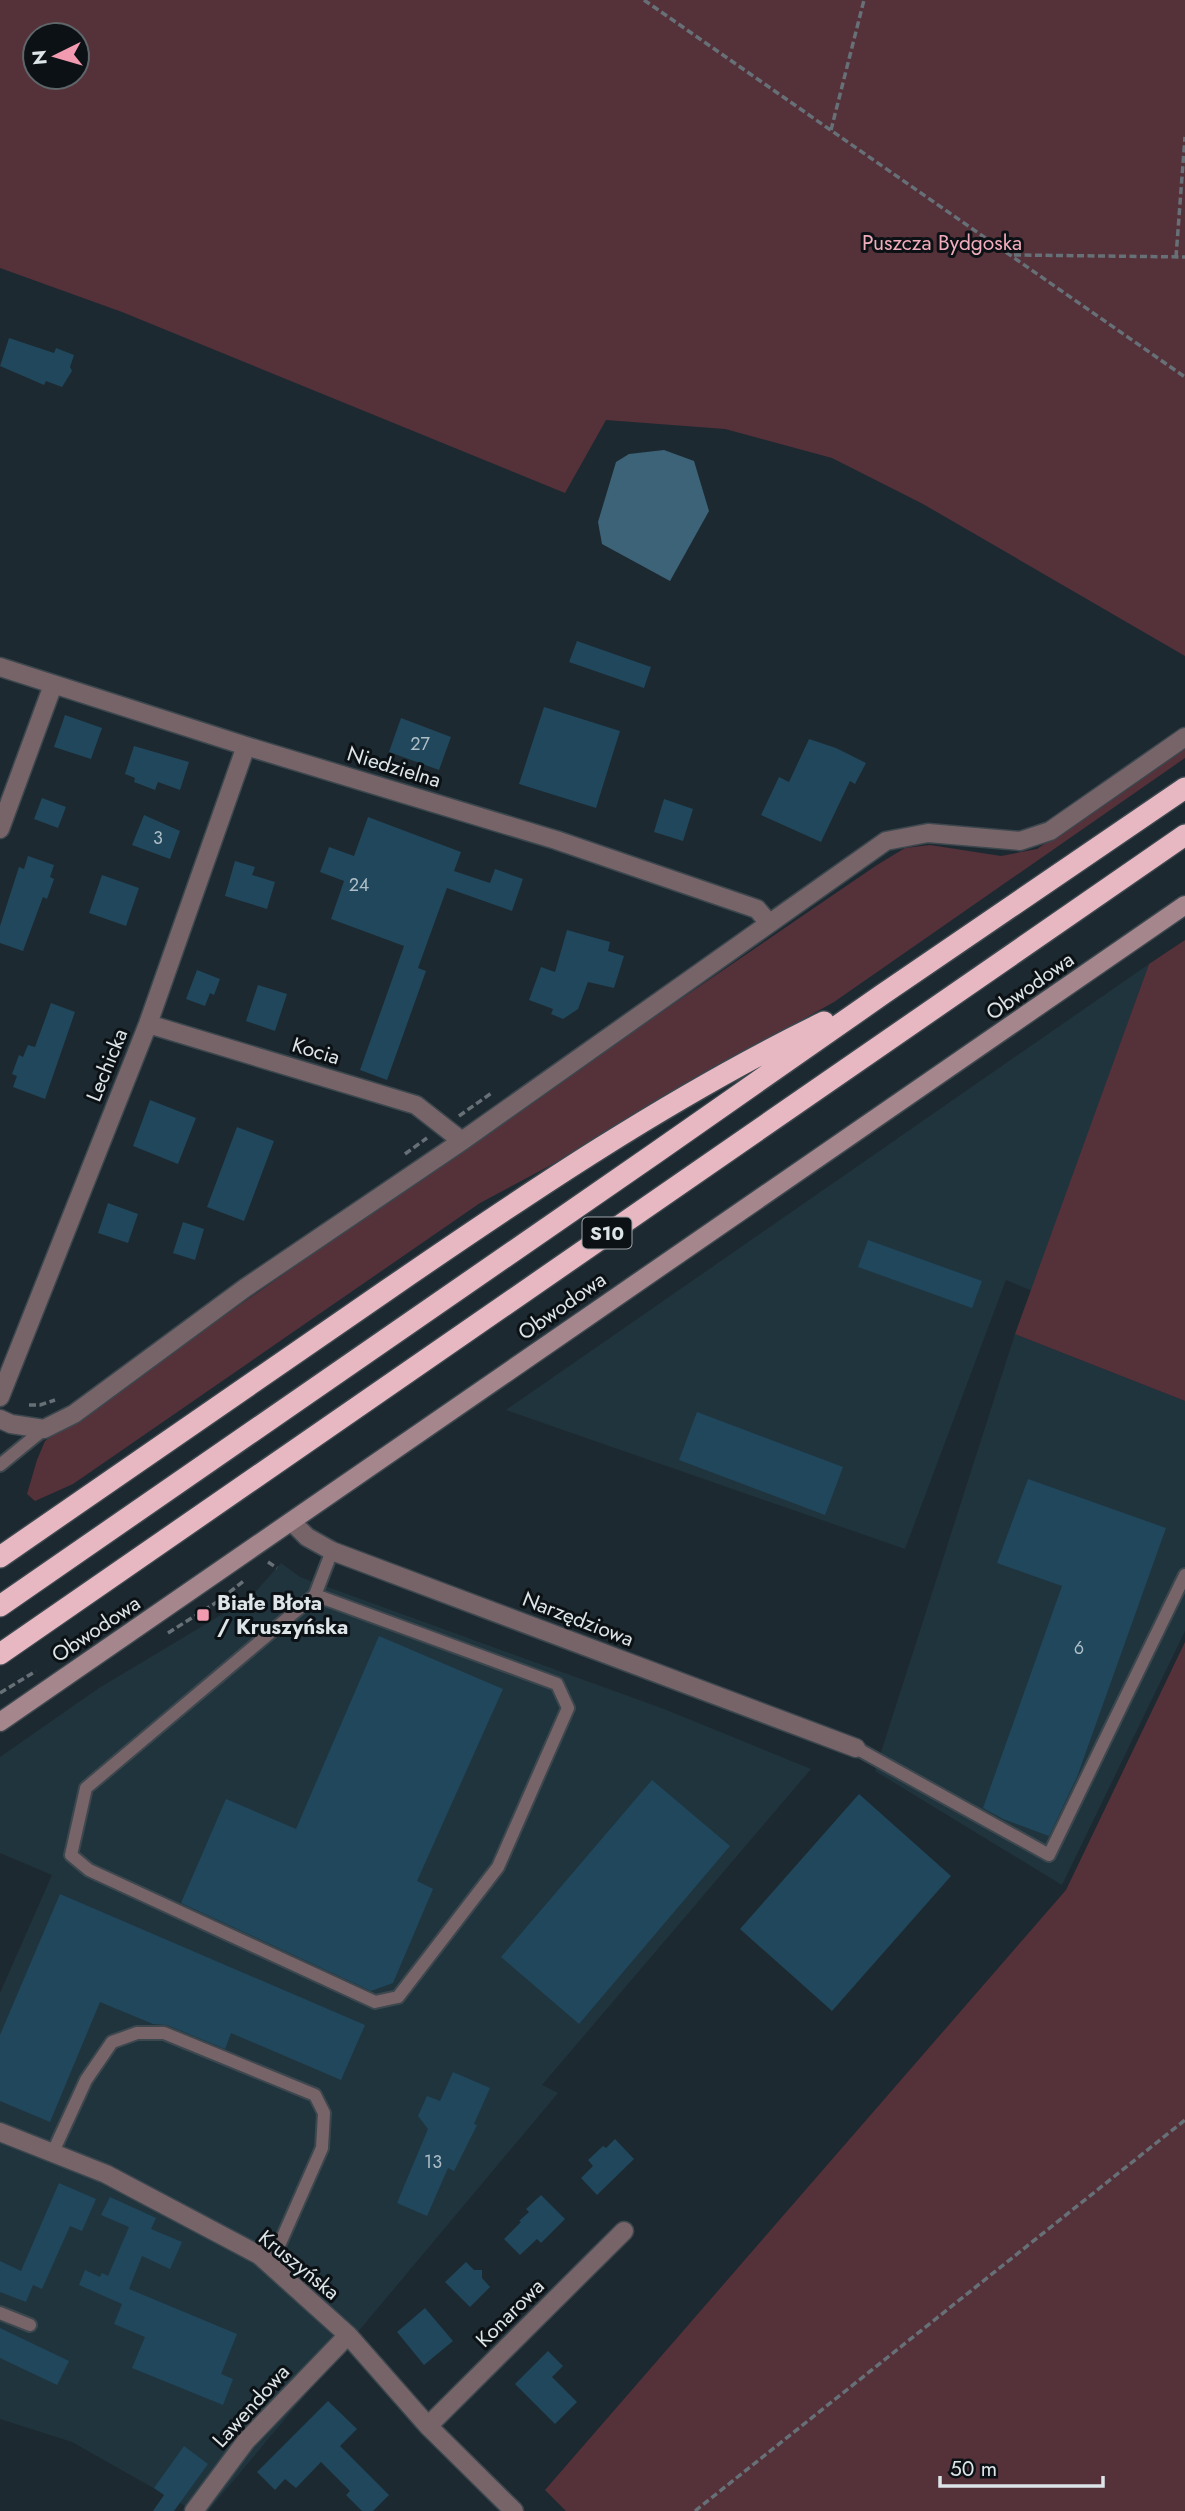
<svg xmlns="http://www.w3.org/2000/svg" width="1185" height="2511" viewBox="0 0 1185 2511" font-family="Jost,sans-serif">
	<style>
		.built { fill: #20343e }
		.green { fill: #55313a; fill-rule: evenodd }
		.water { fill: #3c6378 }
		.building { fill: #20475b }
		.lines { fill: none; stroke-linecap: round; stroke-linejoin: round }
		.lane-casing { stroke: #3c474e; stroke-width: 16 }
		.street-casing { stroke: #3c474e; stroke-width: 21 }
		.secondary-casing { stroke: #3c474e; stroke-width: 21 }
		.highway-casing { stroke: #3c474e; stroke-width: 24 }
		.path { stroke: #667076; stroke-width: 3.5; stroke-dasharray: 7 3.5; stroke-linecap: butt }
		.lane { stroke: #776468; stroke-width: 12 }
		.street { stroke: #776468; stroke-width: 18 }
		.secondary { stroke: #a4868c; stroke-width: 18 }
		.highway { stroke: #e7b8c2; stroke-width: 21 }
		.poi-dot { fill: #f29aaf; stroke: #0b1114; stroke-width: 2.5 }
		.labels { text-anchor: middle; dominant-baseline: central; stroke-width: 6; stroke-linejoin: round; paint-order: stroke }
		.number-label { font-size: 18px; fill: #aebec6 }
		.shield { fill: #0b1114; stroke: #9ea5a9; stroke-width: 2 }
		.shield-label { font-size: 19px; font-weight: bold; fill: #dde5e9 }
		.park-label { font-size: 21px; fill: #f3acbc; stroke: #0b1114 }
		.street-label { font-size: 21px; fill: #dde5e9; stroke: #0b1114 }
		.poi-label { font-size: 21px; font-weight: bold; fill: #dde5e9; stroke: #0b1114; text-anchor: start }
	</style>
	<rect width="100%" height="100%" fill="#1d2930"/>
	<path class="built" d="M1149,964L1032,1291L1006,1280L905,1549L506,1410Z
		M1015,1334L1185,1401V1631L1062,1885L875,1771Z
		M281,1563L300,1577L664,1709L811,1769L542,2085L558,2093L208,2511H194L72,2442L0,2419V1993L52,1875L0,1853V1757L99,1688L251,1597Z"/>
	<path class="green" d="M0,0H1185V656L923,504L832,458L725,429L606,420L565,493L122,312L0,268ZM35,35H77V77H35Z
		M1185,747V758L834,1002L671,1093L566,1157L480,1203L73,1484L35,1501L27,1494L37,1460L45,1441L533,1100L877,865L905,848L930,845L1001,856L1037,849Z
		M1185,940V1401L1015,1334L1149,964Z
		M1185,1642V2511H566L545,2490L1066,1890Z"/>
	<path class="water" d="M664,450L694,461L709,511L670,581L602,544L598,522L616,462L629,454Z"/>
	<path class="building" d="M9,338L54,353L56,348L74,355L70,367L72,371L62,387L46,381L44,385L0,366Z
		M577,641L651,667L644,688L569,662Z
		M544,707L620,731L596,808L519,784Z
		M65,715L102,728L91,759L54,747Z
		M401,718L451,737L439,770L389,752Z
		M809,739L836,748L866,763L855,784L850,781L821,842L761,815L779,777L789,782Z
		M134,746L189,762L180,790L158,782L155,790L134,782L135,778L125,774Z
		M42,798L66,807L58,828L34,819Z
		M664,799L693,809L683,841L654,832Z
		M144,815L180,831L170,859L132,845Z
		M368,817L461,852L454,871L490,883L495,869L523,879L512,911L447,888L418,968L426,971L387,1080L360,1070L404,946L331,919L344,881L320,872L329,847L354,856Z
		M28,856L54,865L50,877L54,879L47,899L43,897L23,951L0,943V926L19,867L24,869Z
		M235,861L255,867L252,875L275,882L267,909L225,896Z
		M102,875L139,888L126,926L89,913Z
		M567,930L610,942L608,951L624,956L614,988L588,982L578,1009L563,1019L551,1014L553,1009L529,1000L541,967L555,972Z
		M197,970L220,979L214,995L210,993L205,1006L186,999Z
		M258,985L287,994L275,1031L246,1021Z
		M51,1003L75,1012L45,1099L13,1087L17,1076L12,1074L19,1055L23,1057L28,1045L35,1047Z
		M150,1100L196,1118L178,1164L133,1146Z
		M237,1127L274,1141L244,1221L207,1207Z
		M108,1203L138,1214L128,1243L98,1233Z
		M183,1222L204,1229L195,1260L173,1253Z
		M868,1240L982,1281L972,1308L858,1267Z
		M697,1412L843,1467L825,1515L679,1460Z
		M1028,1479L1166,1528L1077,1777L1049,1836L1003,1819L983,1808L1062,1586L997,1563Z
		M379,1636L503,1689L417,1881L433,1889L393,1983L371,1991L181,1903L226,1799L296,1829Z
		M652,1780L730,1846L579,2024L501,1957Z
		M859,1794L951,1876L832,2011L740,1929Z
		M60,1894L365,2025L341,2080L231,2033L225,2049L167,2025L153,2024L100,2002L50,2122L0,2101V2035Z
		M453,2072L490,2088L474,2124L477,2125L454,2171L448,2168L427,2216L397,2203L428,2129L418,2116L427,2096L440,2101Z
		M615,2139L634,2159L597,2195L581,2178L593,2166L588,2160L603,2146L606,2148Z
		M59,2183L96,2199L82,2231L70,2226L42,2289L33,2285L26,2302L0,2292V2261L21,2271Z
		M541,2195L565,2219L541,2243L537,2239L520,2255L504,2239L521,2222L519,2221L529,2212L526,2209Z
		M110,2197L156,2218L151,2229L182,2242L170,2269L142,2256L129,2289L237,2334L221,2374L233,2379L223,2405L132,2368L145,2337L114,2324L122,2304L79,2285L85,2270L100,2277L102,2273L108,2276L129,2227L101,2215Z
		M466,2262L474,2270H482V2278L490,2287L470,2307L445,2282Z
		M425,2308L453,2341L424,2365L397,2332Z
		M0,2328L69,2361L57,2385L0,2358Z
		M548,2351L563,2366L552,2377L577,2402L555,2424L515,2384Z
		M328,2401L357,2429L340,2446L389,2495L373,2511H362L346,2495L350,2491L321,2462L296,2488L285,2479L275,2490L257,2472Z
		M184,2446L208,2464L174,2511H153L164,2495L154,2488Z"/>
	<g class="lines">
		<defs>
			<path id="lane" d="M0,1465L44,1429
				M315,1595L557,1684L568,1708L498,1867L398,1997L375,2002L89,1870L71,1855L86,1788L315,1595L332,1551
				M856,1748L1049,1855L1185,1575
				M53,2152L86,2080L112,2042L137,2033H164L315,2095L324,2113L322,2148L270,2266
				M0,2313L30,2325"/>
			<path id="street" d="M0,667L246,746L556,840L757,909L768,922
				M0,829L53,685
				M148,1024L416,1105L462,1141
				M0,1397L148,1024L246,746
				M0,1419L11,1424L44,1429L74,1414L245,1288L462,1141L886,841L928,833L1020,841L1050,831L1185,737
				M292,1522L307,1537L332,1551L856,1748
				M0,2132L106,2174L259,2255L348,2335L428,2426L514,2511
				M428,2426L624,2231
				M194,2511L246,2441L348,2335"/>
			<path id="secondary" d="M0,1722L1185,905"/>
			<path id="highway" d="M0,1557C129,1467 258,1378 387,1290C528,1193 670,1097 824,1022
				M0,1606L654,1154L883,994L1185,788
				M0,1654L1185,835"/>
		</defs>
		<use href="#lane" class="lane-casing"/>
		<use href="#street" class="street-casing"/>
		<use href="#secondary" class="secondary-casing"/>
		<use href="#highway" class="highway-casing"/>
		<path class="path" d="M644,0L1185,377
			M831,130L864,0
			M1014,255L1185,257
			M1176,257L1185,137
			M459,1116L493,1092
			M405,1154L427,1138
			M29,1405H40L55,1400
			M268,1562L277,1568
			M168,1633L217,1602L245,1580
			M0,1693L36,1671
			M695,2511L1185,2120"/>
		<use href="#lane" class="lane"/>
		<use href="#street" class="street"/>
		<use href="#secondary" class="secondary"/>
		<use href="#highway" class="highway"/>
	</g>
	<rect class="poi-dot" x="196" y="1608" width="14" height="14" rx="3.5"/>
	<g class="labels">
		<g class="number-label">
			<text x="420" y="744">27</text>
			<text x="158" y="838">3</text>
			<text x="359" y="885">24</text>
			<text x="1079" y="1648">6</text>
			<text x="433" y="2162">13</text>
		</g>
		<rect class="shield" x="582.5" y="1217.5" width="49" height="31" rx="5"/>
		<g class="shield-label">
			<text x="607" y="1233">S10</text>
		</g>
		<g class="park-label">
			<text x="942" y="243">Puszcza Bydgoska</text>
		</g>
		<g class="street-label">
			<text transform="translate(394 767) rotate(17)">Niedzielna</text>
			<text transform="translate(1030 986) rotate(-35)">Obwodowa</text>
			<text transform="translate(316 1051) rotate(17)">Kocia</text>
			<text transform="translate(107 1065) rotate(-68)">Lechicka</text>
			<text transform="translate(562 1306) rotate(-35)">Obwodowa</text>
			<text transform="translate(578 1619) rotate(21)">Narzędziowa</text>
			<text transform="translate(96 1629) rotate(-34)">Obwodowa</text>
			<text transform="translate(299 2265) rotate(39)">Kruszyńska</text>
			<text transform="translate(510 2313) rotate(-45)">Konarowa</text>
			<text transform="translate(251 2406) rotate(-48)">Lawendowa</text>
		</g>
		<g class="poi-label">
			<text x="217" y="1603">Białe Błota<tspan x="217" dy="24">/ Kruszyńska</tspan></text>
		</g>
	</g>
	<g transform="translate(56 56) rotate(265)"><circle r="33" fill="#0b1114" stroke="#5f6669" stroke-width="2"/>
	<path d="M0-5L12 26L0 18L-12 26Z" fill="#f29aaf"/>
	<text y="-10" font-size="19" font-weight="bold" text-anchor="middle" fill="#dde5e9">N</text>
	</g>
	<path d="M940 2476v10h163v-10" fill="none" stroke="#dde5e9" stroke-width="3.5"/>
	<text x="950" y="2476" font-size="21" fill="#dde5e9" stroke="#0b1114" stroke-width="5" paint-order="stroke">50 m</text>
</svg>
